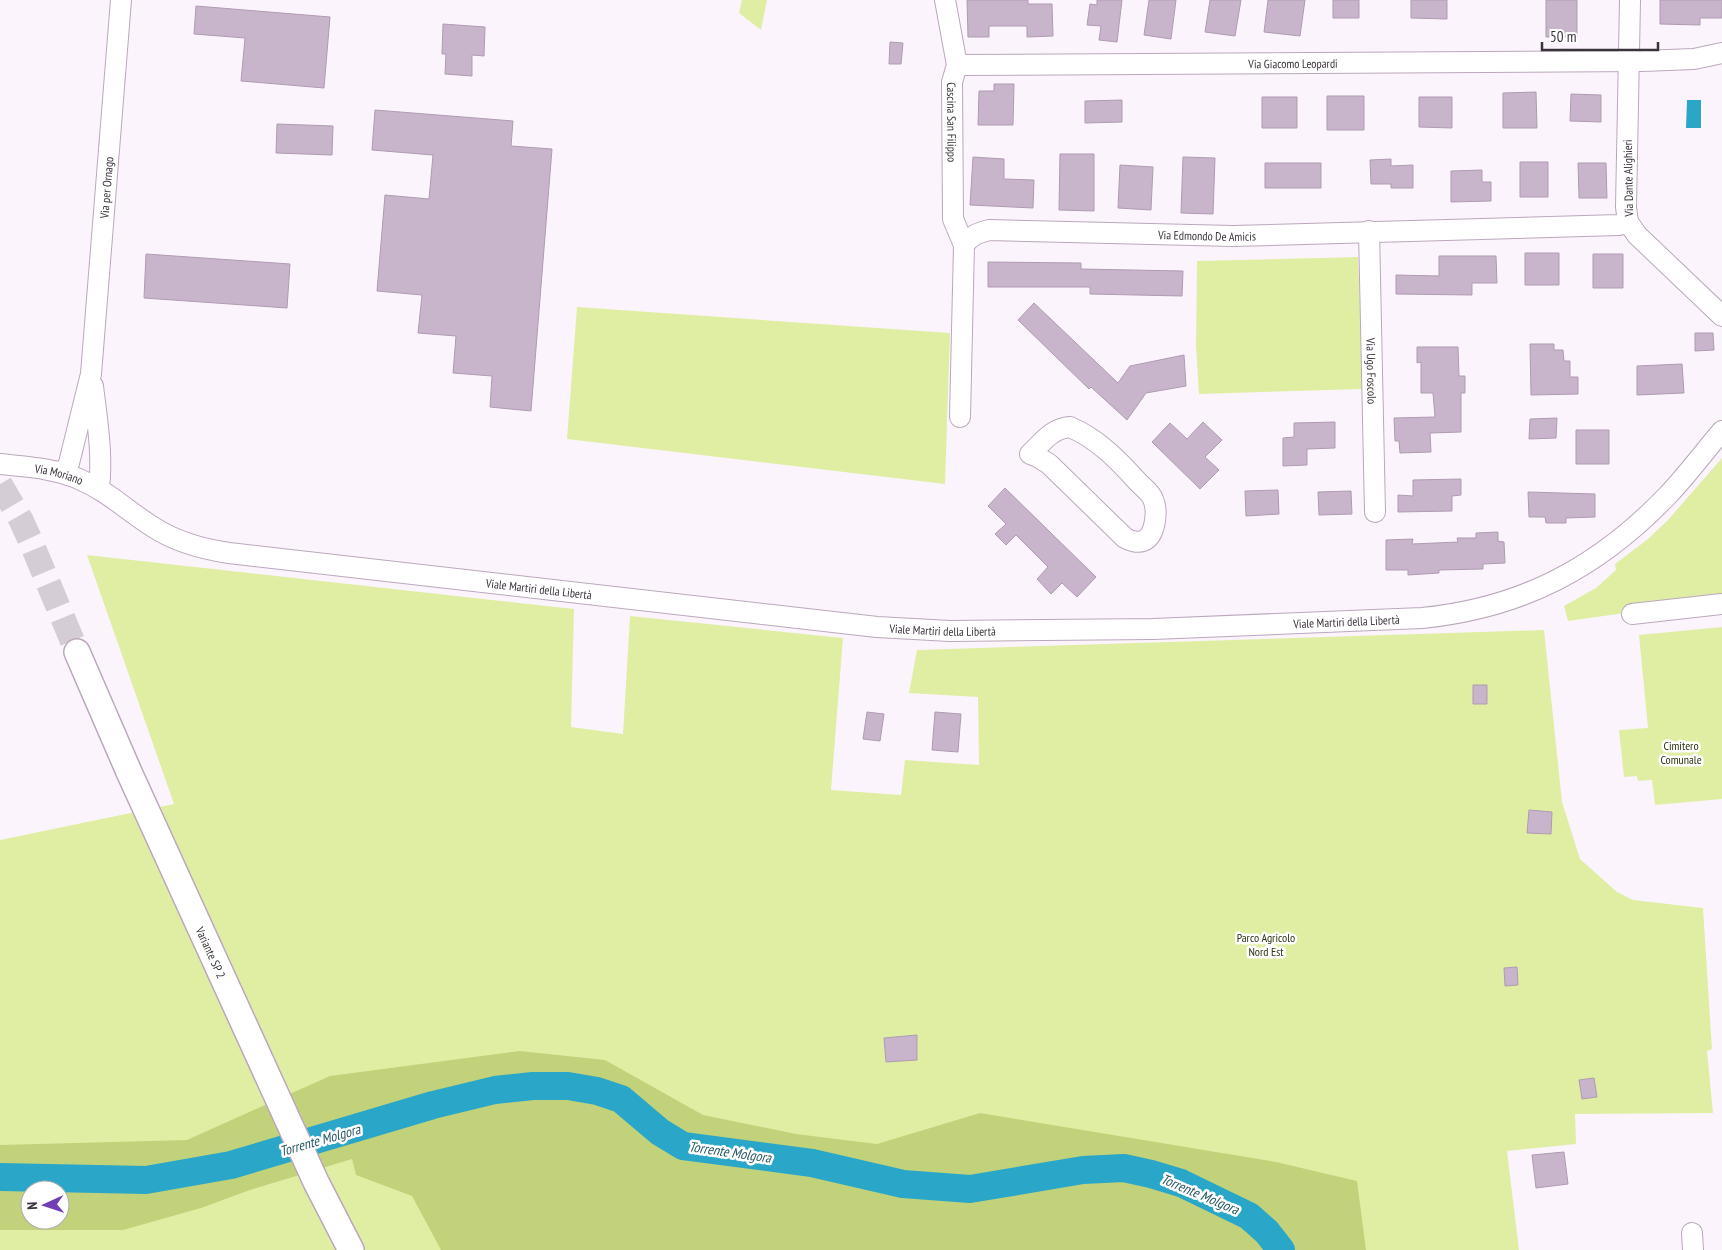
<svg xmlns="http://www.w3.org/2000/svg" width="1722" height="1250" viewBox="0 0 1722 1250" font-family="'PT Sans Narrow',sans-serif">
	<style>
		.green { fill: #e0eea4; fill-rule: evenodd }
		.forest { fill: #c2d27a; fill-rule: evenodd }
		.water { fill: #2aa7c8 }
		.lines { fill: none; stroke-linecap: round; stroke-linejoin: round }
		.river { stroke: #2aa7c8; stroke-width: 28 }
		.building { fill: #c9b5cb; stroke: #af9bb1 }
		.major-tunnel { stroke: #d5cdd6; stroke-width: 25; stroke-dasharray: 25 12; stroke-linecap: butt }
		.minor-casing { stroke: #bba7bd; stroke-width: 22 }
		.major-casing { stroke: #bba7bd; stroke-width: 28 }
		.minor { stroke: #fff; stroke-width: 20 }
		.major { stroke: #fff; stroke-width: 25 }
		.labels { text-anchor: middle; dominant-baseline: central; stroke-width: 5; stroke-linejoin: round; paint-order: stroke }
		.street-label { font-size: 12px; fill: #3b333c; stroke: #fff }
		.park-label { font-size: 12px; fill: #2e340f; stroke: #fff }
		.water-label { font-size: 14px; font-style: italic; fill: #295968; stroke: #fff }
	</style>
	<rect width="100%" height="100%" fill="#fcf4fd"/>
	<path class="green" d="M742,0H767L761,30L739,13Z
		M1358,257L1363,389L1199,394L1196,346L1197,261Z
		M577,307L950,333L945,484L567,439Z
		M1722,458V595L1624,608L1625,613L1568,621L1564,606L1596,588L1616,570L1615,564L1648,539L1668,520Z
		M87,555L574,609L571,727L623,734L630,616L843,638L831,790L901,795L905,760L979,765L978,697L909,693L917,650L1544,630L1562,802L1580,859L1617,892L1633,900L1703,908L1712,1049L1707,1051L1713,1113L1575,1114L1576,1144L1507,1151L1519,1250H0V840L174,804ZM30,1190H60V1220H30Z
		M1722,627V799L1655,805L1652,780L1638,781L1637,776L1624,777L1619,730L1648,728L1639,635Z"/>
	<path class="forest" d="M520,1051L605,1060L703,1115L796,1134L877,1144L980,1113L1276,1162L1357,1181L1366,1250H441L412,1196L356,1175L352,1159L250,1190L201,1208L123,1230H0V1145L187,1140L330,1076ZM30,1190H60V1220H30Z"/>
	<path class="water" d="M1687,100H1701V128H1686Z"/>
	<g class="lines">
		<path class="river" d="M0,1177L146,1180L231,1165L433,1105L495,1090L533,1086H568L597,1091L621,1099L660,1132L683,1146L812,1163L903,1184L970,1189L1083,1170L1124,1168L1151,1174L1181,1183L1249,1216L1267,1232L1281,1250"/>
	</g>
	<path class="building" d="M967,0H1028V4H1052L1053,36L1027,37V26H989V37H968Z
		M1097,0H1122L1117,42L1099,40L1101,26L1087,25L1090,4L1097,5Z
		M1149,0H1176L1171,39L1144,35Z
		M1210,0H1241L1235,36L1205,32Z
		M1268,0H1305L1300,36L1264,32Z
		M1333,0H1359V18H1333Z
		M1411,0H1447V19L1411,18Z
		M1546,0H1577V37H1546Z
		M1660,0H1722V18H1700V25L1660,24Z
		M196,6L330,17L324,88L241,81L245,38L194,34Z
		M443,24L485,27L484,56L472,55V76L445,74L446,54H442Z
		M890,42L903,43L901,64H889Z
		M994,84H1014L1013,125H978L979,91H994Z
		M1536,92L1537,128H1503V93Z
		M1571,94L1601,95V122L1570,121Z
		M1327,96H1364V130H1327Z
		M1262,97H1297V128H1262Z
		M1419,97H1452V128L1419,127Z
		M1122,100V122L1085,123V101Z
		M375,110L513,121L511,146L552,149L531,411L490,407L492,376L453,373L456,336L418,333L422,295L377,291L385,195L429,199L433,155L372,150Z
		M277,124L333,126L332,155L276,153Z
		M1060,154H1094V211L1059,210Z
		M973,157L1004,159V179L1034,180L1033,208L970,205Z
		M1183,157L1215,158L1213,214L1181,213Z
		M1391,159V166L1413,165V188H1391V184H1371L1370,160Z
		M1520,162H1548V197H1520Z
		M1265,163H1321V188H1265Z
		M1578,163H1606L1607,198H1579Z
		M1120,165L1153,167L1151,210L1118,208Z
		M1482,170V182H1491V201L1451,202V171Z
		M1525,253H1559V285H1525Z
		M146,254L290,264L287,308L144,298Z
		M1593,254H1623V288H1593Z
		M1439,256H1496L1497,283H1472V295L1396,294V275L1439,276Z
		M988,262L1081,263V269L1183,271L1182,296L1090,294V287H988Z
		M1034,303L1118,383L1130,366L1184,355L1186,386L1146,393L1127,420L1091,387L1089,389L1018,320Z
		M1695,333H1713L1714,350L1695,351Z
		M1530,344H1554V350H1563L1564,361H1570V377H1578V394L1531,395Z
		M1417,347H1458L1459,376H1465V393H1461V432L1430,433L1431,452L1400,453L1399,441H1395L1394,418L1435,417L1433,393H1421V362L1417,363Z
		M1682,364L1684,393L1637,395V366Z
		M1557,418L1556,438L1529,439L1530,419Z
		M1203,422L1222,440L1205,457L1219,470L1200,489L1152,442L1170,423L1187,439Z
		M1335,422V448L1307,449V465L1283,466V438L1294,437V423Z
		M1576,430H1609V464H1576Z
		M1461,479V495L1452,496V511L1398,512V495L1413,496V480Z
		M1005,488L1096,577L1077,597L1062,583L1051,594L1037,579L1048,567L1016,535L1006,545L995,534L1006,524L988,506Z
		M1278,490L1279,514L1246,516L1245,491Z
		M1351,491L1352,514L1319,515L1318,492Z
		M1528,492L1595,494V517L1566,518V523H1546L1545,517H1529Z
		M1498,532V541L1504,542L1505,563L1483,564V569L1439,570V573L1408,575V570H1386V540L1413,539L1412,544L1458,542L1457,538H1476V533Z
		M1473,685H1487V704H1473Z
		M867,712L884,714L880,741L863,739Z
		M935,712L961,714L958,752L932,750Z
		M1529,810L1552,812L1551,834L1527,833Z
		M1517,967L1518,985L1505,986L1504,968Z
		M917,1035V1060L886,1062L884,1038Z
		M1594,1078L1597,1097L1582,1099L1579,1080Z
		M1564,1152L1568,1184L1536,1188L1532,1155Z"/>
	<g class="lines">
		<path class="major-tunnel" d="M0,484L21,520L31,542L77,652"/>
		<defs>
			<g id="minor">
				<path id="s1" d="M945,0L957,65L952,82L953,219L964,245"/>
				<path d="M1630,0L1626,207L1628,222L1637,235L1722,316"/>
				<path id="s2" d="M957,65L1642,61L1694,59L1722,53"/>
				<path id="s3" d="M1369,231L1375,512"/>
				<path d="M93,386C97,420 103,454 99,488"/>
				<path id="s4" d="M960,417L964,245C971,235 978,233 989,230L1233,236L1619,225L1628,222"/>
				<path d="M1070,427C1098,439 1118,460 1138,482C1143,487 1151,493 1153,499C1158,510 1156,536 1143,541C1138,543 1130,541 1125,538L1049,464L1038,457L1030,454C1042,443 1052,428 1070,427Z"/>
				<path id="s5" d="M0,464C27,467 54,468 79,479C109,492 126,510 153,527C176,542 202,549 229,553L877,627L950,631L1153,629L1422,618C1522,608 1598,568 1668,495C1687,475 1704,452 1722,431"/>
				<path id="s6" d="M64,473L69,463L91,374L121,0"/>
				<path d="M1632,614L1722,604"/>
				<path d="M1692,1233L1693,1250"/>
			</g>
			<g id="major">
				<path id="s7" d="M77,652L129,772L316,1182L351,1250"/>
			</g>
		</defs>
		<use href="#minor" class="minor-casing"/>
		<use href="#major" class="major-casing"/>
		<use href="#minor" class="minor"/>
		<use href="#major" class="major"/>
	</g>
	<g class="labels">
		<g class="street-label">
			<text stroke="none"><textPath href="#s2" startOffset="336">Via Giacomo Leopardi</textPath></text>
			<text stroke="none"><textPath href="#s1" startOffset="124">Cascina San Filippo</textPath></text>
			<text transform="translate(1628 178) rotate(-91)">Via Dante Alighieri</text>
			<text stroke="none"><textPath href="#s6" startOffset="290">Via per Ornago</textPath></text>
			<text stroke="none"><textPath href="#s4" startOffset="420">Via Edmondo De Amicis</textPath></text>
			<text stroke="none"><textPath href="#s3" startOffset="140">Via Ugo Foscolo</textPath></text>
			<text stroke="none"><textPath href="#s5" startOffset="60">Via Moriano</textPath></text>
			<text stroke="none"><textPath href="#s5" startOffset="562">Viale Martiri della Libertà</textPath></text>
			<text stroke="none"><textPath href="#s5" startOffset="1372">Viale Martiri della Libertà</textPath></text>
			<text stroke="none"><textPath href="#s5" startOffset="968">Viale Martiri della Libertà</textPath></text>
			<text stroke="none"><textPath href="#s7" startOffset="329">Variante SP 2</textPath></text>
		</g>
		<g class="park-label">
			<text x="1681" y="745">Cimitero<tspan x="1681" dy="14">Comunale</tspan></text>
			<text x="1266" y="937">Parco Agricolo<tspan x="1266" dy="14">Nord Est</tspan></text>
		</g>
		<g class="water-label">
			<text transform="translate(320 1140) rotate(-16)">Torrente Molgora</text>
			<text transform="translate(730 1152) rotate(8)">Torrente Molgora</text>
			<text transform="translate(1200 1194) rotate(23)">Torrente Molgora</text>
		</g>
	</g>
	<g transform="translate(45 1205) rotate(267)"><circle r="24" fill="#ffffff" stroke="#b1adb1"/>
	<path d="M0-4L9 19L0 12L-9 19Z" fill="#703db4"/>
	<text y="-8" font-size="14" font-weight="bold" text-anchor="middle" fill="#3b333c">N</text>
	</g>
	<path d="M1542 42v8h116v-8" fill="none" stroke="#3b333c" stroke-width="2.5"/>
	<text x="1550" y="42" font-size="15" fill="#3b333c" stroke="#ffffff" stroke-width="4" paint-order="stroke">50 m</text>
</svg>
